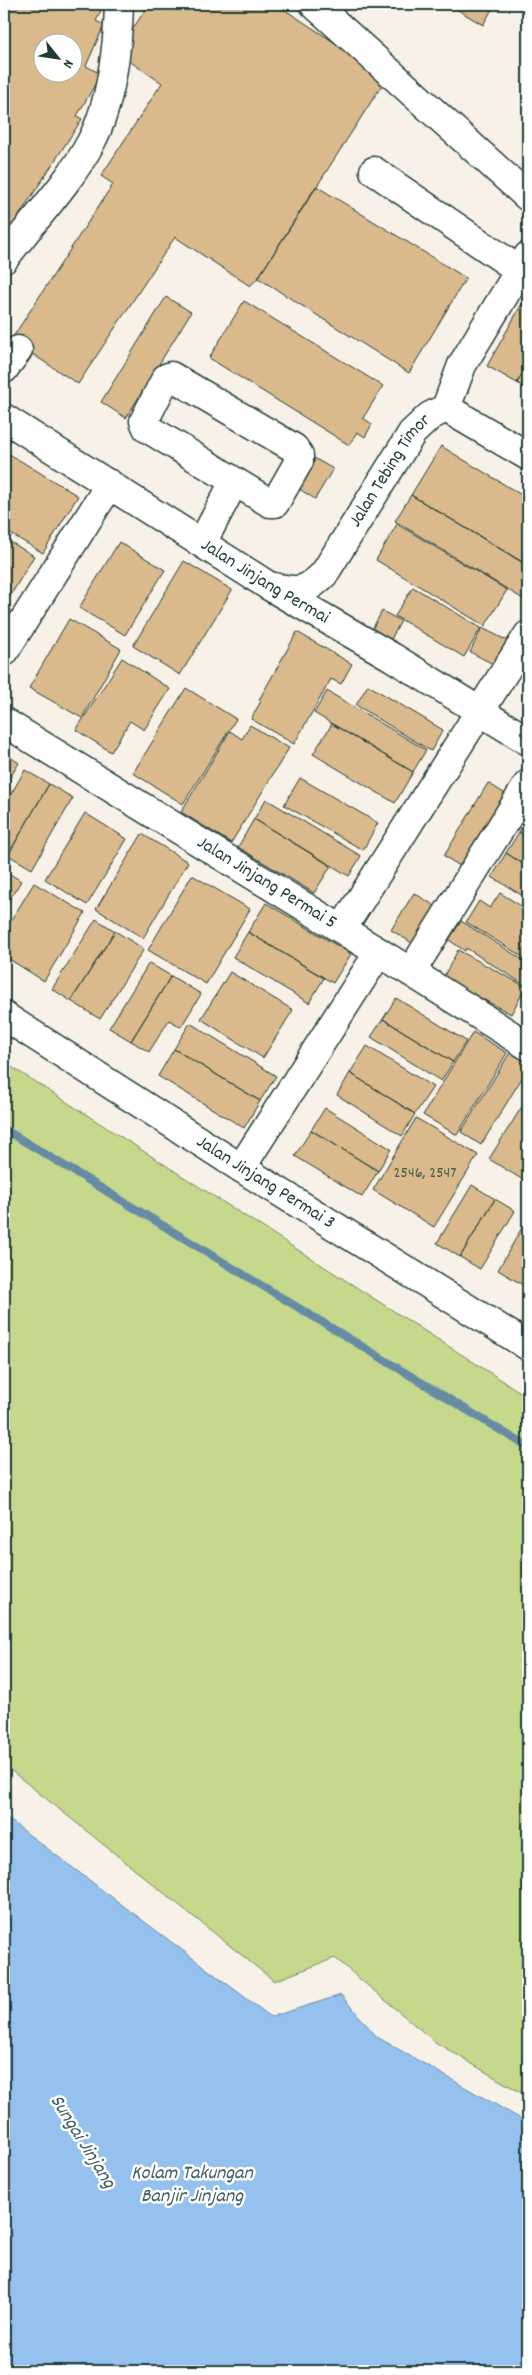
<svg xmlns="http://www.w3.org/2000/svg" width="532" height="2375" viewBox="0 0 532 2375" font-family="Dekko,sans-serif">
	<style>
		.green { fill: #c5d88c; stroke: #728a60 }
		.water { fill: #94c1ee; stroke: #658ca4 }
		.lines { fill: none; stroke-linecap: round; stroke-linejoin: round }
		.stream { stroke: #658ca4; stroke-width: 8 }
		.building { fill: #daba8d; stroke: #1f3d34; fill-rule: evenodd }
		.minor-casing { stroke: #1f3d34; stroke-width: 31 }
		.minor { stroke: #fff; stroke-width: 28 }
		.labels { text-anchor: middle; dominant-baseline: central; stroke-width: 5; stroke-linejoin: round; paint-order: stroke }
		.number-label { font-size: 16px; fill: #4e5c4a }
		.street-label { font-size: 19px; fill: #1f3d34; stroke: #fff }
		.water-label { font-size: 20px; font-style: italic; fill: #3c5e62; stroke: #fff }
	</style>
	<rect width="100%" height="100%" fill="#f8f1e8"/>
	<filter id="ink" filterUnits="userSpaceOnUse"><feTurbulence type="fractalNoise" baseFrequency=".02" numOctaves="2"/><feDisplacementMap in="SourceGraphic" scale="10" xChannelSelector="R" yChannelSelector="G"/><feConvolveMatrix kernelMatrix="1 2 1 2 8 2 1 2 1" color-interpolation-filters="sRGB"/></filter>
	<g filter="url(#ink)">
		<path class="green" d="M4,1062L528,1397V2097L435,2042L335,1958L274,1981L4,1765Z"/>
		<path class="water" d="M4,1816L271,2017L341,1995L377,2037L528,2123V2371H4Z"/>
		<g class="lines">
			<path class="stream" d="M4,1129L528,1447"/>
		</g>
		<path class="building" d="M4,4H104L96,21L104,25L86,66L101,74L77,116L82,119L9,231L4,228ZM42,42H72V72H42Z
			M149,4H276L387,77L258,278L250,286L175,237L78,384L11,340L113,184L101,176L162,83L117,53Z
			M448,4H495L483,25Z
			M316,186L466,278L409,373L258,278Z
			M528,293V363L517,383L487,366Z
			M166,297L191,312L126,418L101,402Z
			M244,301L383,386L363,418L372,424L365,437L357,432L349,445L209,358Z
			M528,363V389L517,383Z
			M441,446L528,499V560L526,564L411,495Z
			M6,452L78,496L43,553L4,530V456Z
			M314,458L333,469L315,499L296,487Z
			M411,495L528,566V602L395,521Z
			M397,524L507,590L485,626L376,560Z
			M4,538L34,556L6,603L4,601Z
			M119,542L165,570L125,635L79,608Z
			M184,561L232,590L180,675L133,646Z
			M413,587L481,628L464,657L395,616Z
			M382,611L401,621L390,641L371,631Z
			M69,619L121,649L82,718L29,688Z
			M482,628L512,643L499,667L470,652Z
			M297,632L352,664L341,684L331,679L294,744L251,719L261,701L259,700Z
			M122,658L170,689L144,730L130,721L111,752L76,730Z
			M368,685L443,730L431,751L356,705Z
			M186,688L236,719L183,804L133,773Z
			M327,691L426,750L413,772L314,713Z
			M332,724L413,772L395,803L313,754Z
			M250,725L289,748L231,843L181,812L230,731L242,739Z
			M4,753L19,763L4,787Z
			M25,770L49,784L8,855L4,853V806Z
			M300,778L378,823L363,850L284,805Z
			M488,783L507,795L463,868L444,856Z
			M49,784L73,798L32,869L8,855Z
			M266,799L361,856L349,876L254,819Z
			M85,813L127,839L87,905L45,879Z
			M528,817V837L519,832Z
			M254,819L331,866L314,893L238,847Z
			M519,832L528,837V867L506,853Z
			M142,834L188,862L143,938L96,909Z
			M506,853L528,867V899L492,877Z
			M4,870L21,881L5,907L4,906Z
			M192,875L250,909L206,984L148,950Z
			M34,883L85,913L44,981L4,956V932Z
			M414,893L435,906L412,943L391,930Z
			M500,893L528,910V960L466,922L479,901L490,908Z
			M266,903L351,954L333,983L248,932Z
			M96,919L115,931L71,1001L52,989Z
			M461,921L528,963V987L466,948L465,951L449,940Z
			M115,931L144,949L100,1019L71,1001Z
			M248,932L324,978L309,1003L233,957Z
			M458,950L526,987L511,1014L443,978Z
			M149,963L171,976L131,1041L109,1028Z
			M230,972L293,1010L263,1058L201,1019Z
			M171,976L201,994L181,1027L169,1020L149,1052L131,1041Z
			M396,998L466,1041L453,1062L383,1019Z
			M383,1019L453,1062L441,1081L371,1037Z
			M190,1023L276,1076L260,1101L174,1049Z
			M473,1032L507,1053L457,1135L423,1115Z
			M367,1046L433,1087L415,1114L350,1073Z
			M174,1049L260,1101L244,1128L158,1076Z
			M511,1051L528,1062V1068L481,1145L461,1132Z
			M350,1073L415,1114L402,1136L337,1095Z
			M528,1097V1183L489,1159Z
			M325,1108L391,1149L378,1171L311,1130Z
			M416,1118L478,1155L434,1227L373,1190Z
			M311,1130L378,1171L362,1197L295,1156Z
			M472,1185L495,1199L460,1257L437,1243Z
			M495,1199L515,1211L480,1269L460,1257Z
			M528,1217V1288L498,1270Z"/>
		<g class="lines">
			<defs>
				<g id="minor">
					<path d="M314,4L528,197"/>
					<path d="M374,171L519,270"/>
					<path d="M4,259C31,223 71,181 91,142C111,105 118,46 119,4"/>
					<path d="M4,369L18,350"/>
					<path d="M171,376L294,448L299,455V461L275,503H270L147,428L144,421L166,378Z"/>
					<path d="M446,408L462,365L528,256"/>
					<path d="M446,408L528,456"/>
					<path id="s1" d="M4,418L269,586L392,657L528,741"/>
					<path d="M202,543L234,482"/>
					<path id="s2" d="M274,587C300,592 304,593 324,574L412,433L430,416L446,408"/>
					<path d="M4,652L110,484"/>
					<path id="s3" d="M4,722L411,972L528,1046"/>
					<path d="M342,929L528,635"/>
					<path d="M411,972L528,784"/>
					<path id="s4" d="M4,1016L241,1168L528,1346"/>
					<path d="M241,1168L379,952"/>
				</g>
			</defs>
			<use href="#minor" class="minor-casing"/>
			<use href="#minor" class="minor"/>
		</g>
	</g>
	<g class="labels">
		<g class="number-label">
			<text x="425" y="1173">2546, 2547</text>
		</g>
		<g class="street-label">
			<text stroke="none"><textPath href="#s2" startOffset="178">Jalan Tebing Timor</textPath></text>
			<text stroke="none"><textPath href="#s1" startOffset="308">Jalan Jinjang Permai</textPath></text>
			<text stroke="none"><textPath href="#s3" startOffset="308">Jalan Jinjang Permai 5</textPath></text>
			<text stroke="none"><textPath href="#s4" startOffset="310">Jalan Jinjang Permai 3</textPath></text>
		</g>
		<g class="water-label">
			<text transform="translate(82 2142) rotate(58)">Sungai Jinjang</text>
			<text x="192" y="2174">Kolam Takungan<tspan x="192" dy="23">Banjir Jinjang</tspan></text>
		</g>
	</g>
	<rect width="532" height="2375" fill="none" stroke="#fff" stroke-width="20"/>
	<rect x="10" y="10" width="512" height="2355" fill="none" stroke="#1f3d34" stroke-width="2" filter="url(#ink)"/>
	<g transform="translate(58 58) rotate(120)"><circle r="24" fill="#ffffff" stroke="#a5b1ae"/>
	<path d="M0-4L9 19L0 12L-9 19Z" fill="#1f3d34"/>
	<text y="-8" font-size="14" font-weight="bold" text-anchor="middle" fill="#1f3d34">N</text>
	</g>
</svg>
